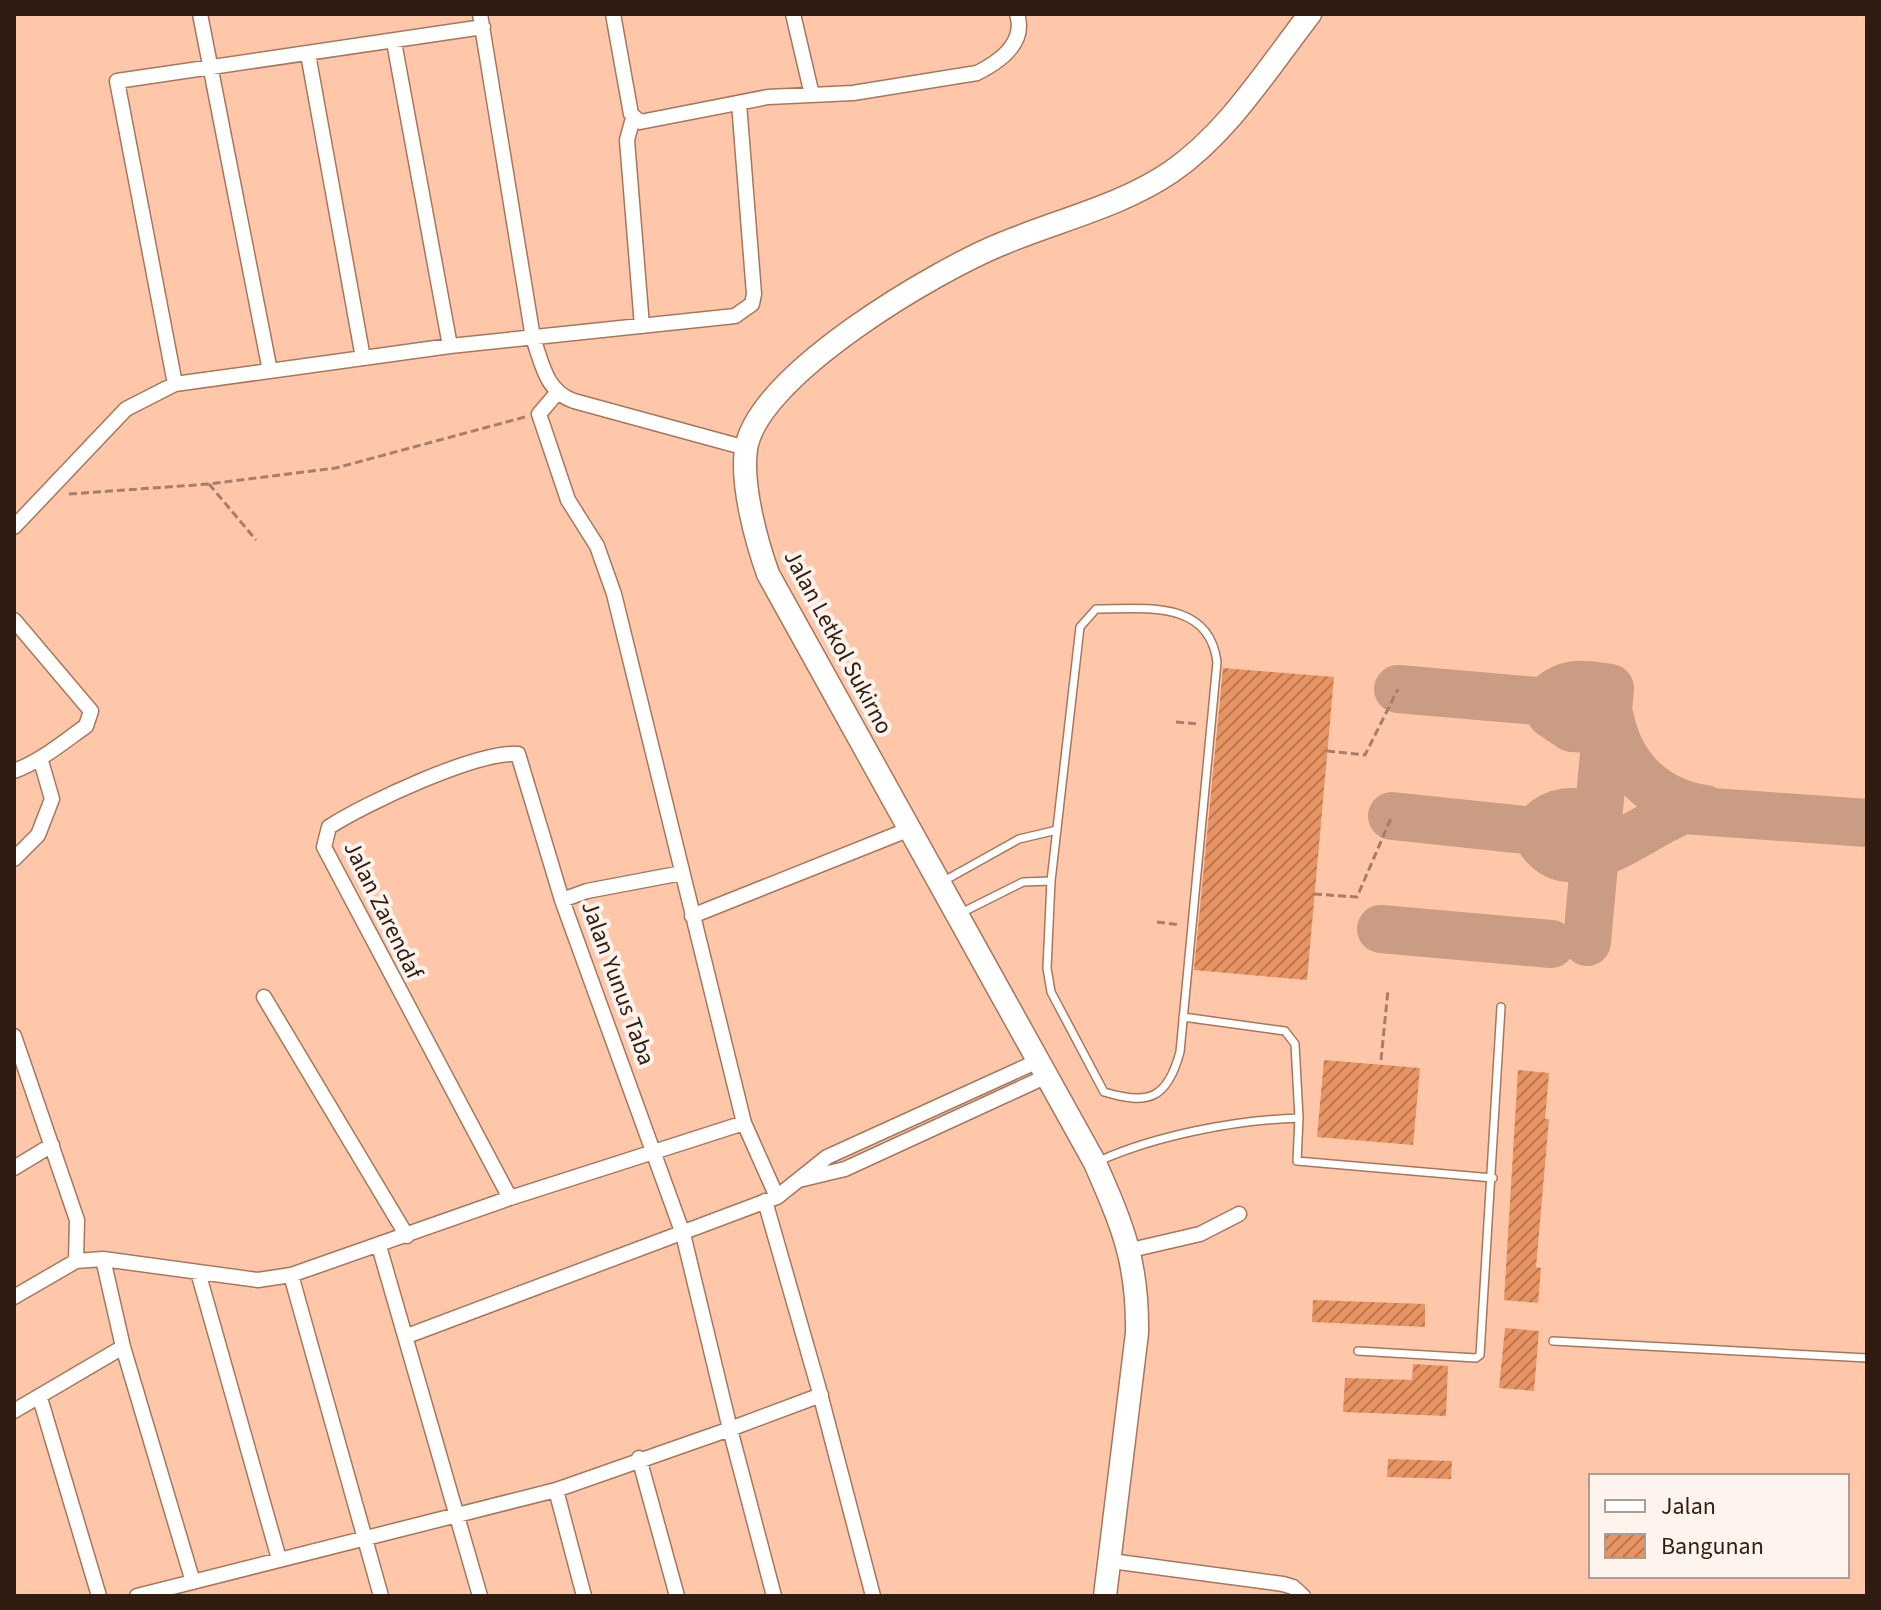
<svg xmlns="http://www.w3.org/2000/svg" width="1881" height="1610" viewBox="0 0 1881 1610" font-family="'Source Sans 3',sans-serif">
	<style>
		.lines { fill: none; stroke-linecap: round; stroke-linejoin: round }
		.taxiway { stroke: #ca9c83; stroke-width: 48 }
		.building { fill: url(#building-hatch) }
		.lane-casing { stroke: #a8765a; stroke-width: 10 }
		.street-casing { stroke: #a8765a; stroke-width: 17 }
		.secondary-casing { stroke: #a8765a; stroke-width: 25 }
		.path { stroke: #a67e69; stroke-width: 3; stroke-dasharray: 8 4; stroke-linecap: butt }
		.lane { stroke: #fff; stroke-width: 7 }
		.street { stroke: #fff; stroke-width: 14 }
		.secondary { stroke: #fff; stroke-width: 22 }
		.labels { text-anchor: middle; dominant-baseline: central; stroke-width: 8; stroke-linejoin: round; paint-order: stroke }
		.street-label { font-size: 24px; fill: #301c11; stroke: #fff3ed }
	</style>
	<defs>
		<pattern id="building-hatch" width="6" height="6" patternUnits="userSpaceOnUse" patternTransform="scale(2)"><rect width="6" height="6" fill="#e89362"/><path d="M-1 1l2-2M0 6l6-6M5 7l2-2" fill="none" stroke="#bc774f"/></pattern>
	</defs>
	<rect width="100%" height="100%" fill="#ffc7aa"/>
	<g class="lines">
		<path class="taxiway" d="M1398,689L1548,702
			M1610,718C1620,767 1654,802 1705,809
			M1392,816L1535,831
			M1599,817C1574,809 1553,808 1535,831C1565,898 1643,823 1684,810L1867,823
			M1381,929L1551,944
			M1587,942L1610,688C1587,684 1567,680 1549,698L1551,714L1572,728L1606,730"/>
	</g>
	<path class="building" d="M1223,668L1334,677L1307,980L1194,970Z
		M1324,1060L1420,1068L1413,1145L1317,1137Z
		M1518,1070L1549,1073L1545,1119H1549L1536,1267L1541,1268L1538,1303L1504,1300Z
		M1313,1300L1425,1304V1327L1312,1322Z
		M1505,1328L1539,1331L1534,1391L1499,1388Z
		M1413,1364L1448,1366L1446,1416L1343,1412L1345,1378L1412,1380Z
		M1388,1459L1452,1461L1451,1479L1387,1477Z"/>
	<g class="lines">
		<defs>
			<path id="lane" d="M1096,609C1144,609 1209,599 1217,662L1180,1052C1167,1100 1148,1105 1104,1092L1051,992L1047,968L1051,881L1080,627Z
				M942,882L1019,839L1057,830
				M961,913L1023,882L1051,881
				M1183,1017L1285,1031L1295,1044L1299,1118L1297,1161L1493,1178
				M1099,1161C1157,1135 1236,1120 1299,1118
				M1553,1341L1867,1358
				M1358,1351L1476,1358L1480,1355L1501,1007"/>
			<path id="street" d="M200,14L270,371
				M480,14L533,338C542,363 546,392 574,401L746,448
				M613,14L631,114L640,122L768,97L853,93L977,73C1001,61 1026,42 1017,14
				M793,14L812,95
				M394,42L450,346
				M308,54L363,358
				M633,118L627,140L642,326
				M175,384L117,81L483,27
				M557,393L539,414L568,500L597,546L614,594L744,1123
				M14,527L126,409L175,384L450,346L735,316L752,304L754,294L739,103
				M14,620L91,711L86,726C62,743 41,761 14,771
				M14,859L38,835L52,799L41,761
				M692,916L910,829
				M264,997L407,1236
				M14,1036L77,1220L76,1261
				M14,1168L52,1145
				M799,1180L845,1169L1047,1076
				M510,1198L324,847L329,827C366,803 477,751 518,754L562,900
				M765,1201L818,1386L873,1596
				M379,1246L480,1596
				M1131,1250L1200,1234L1239,1214
				M103,1259L123,1347L193,1582
				M198,1272L279,1559
				M291,1275L381,1596
				M14,1297L76,1261L103,1259L258,1280L291,1275L510,1198L744,1123L777,1197
				M407,1336L777,1197L827,1157L1038,1061
				M40,1398L99,1596
				M14,1411L123,1347
				M639,1458L677,1596
				M556,1490L584,1596
				M1111,1561L1283,1584L1293,1587L1303,1596
				M137,1596L556,1490L730,1429L683,1234L562,900L587,891L682,873
				M774,1596L730,1429L821,1395"/>
			<path id="secondary" d="M1105,1596L1137,1333C1138,1262 1123,1227 1095,1163L768,574C756,540 741,485 746,449C757,375 938,269 1004,243C1059,220 1121,206 1171,172C1228,133 1268,68 1310,14"/>
		</defs>
		<use href="#lane" class="lane-casing"/>
		<use href="#street" class="street-casing"/>
		<use href="#secondary" class="secondary-casing"/>
		<path class="path" d="M209,484L256,540
			M69,494L209,484L336,468L525,417
			M1176,722L1199,724
			M1327,751L1365,755L1398,689
			M1314,894L1357,897L1392,816
			M1157,922L1180,925
			M1381,1060L1388,990"/>
		<use href="#lane" class="lane"/>
		<use href="#street" class="street"/>
		<use href="#secondary" class="secondary"/>
	</g>
	<g class="labels">
		<g class="street-label">
			<text transform="translate(838 642) rotate(62)">Jalan Letkol Sukirno</text>
			<text transform="translate(383 910) rotate(64)">Jalan Zarendaf</text>
			<text transform="translate(618 983) rotate(70)">Jalan Yunus Taba</text>
		</g>
	</g>
	<rect width="1881" height="1610" fill="none" stroke="#301c11" stroke-width="32"/>
	<rect x="1589" y="1474" width="260" height="104" fill="#fff3ed" stroke="#ac9d95" stroke-width="2"/>
	<rect x="1605" y="1500" width="40" height="12" fill="#ffffff" stroke="#ac9d95" stroke-width="2"/>
	<text x="1661" y="1514" font-size="24" fill="#301c11">Jalan</text>
	<rect x="1605" y="1534" width="40" height="24" fill="url(#building-hatch)" stroke="#ac9d95" stroke-width="2"/>
	<text x="1661" y="1554" font-size="24" fill="#301c11">Bangunan</text>
</svg>
